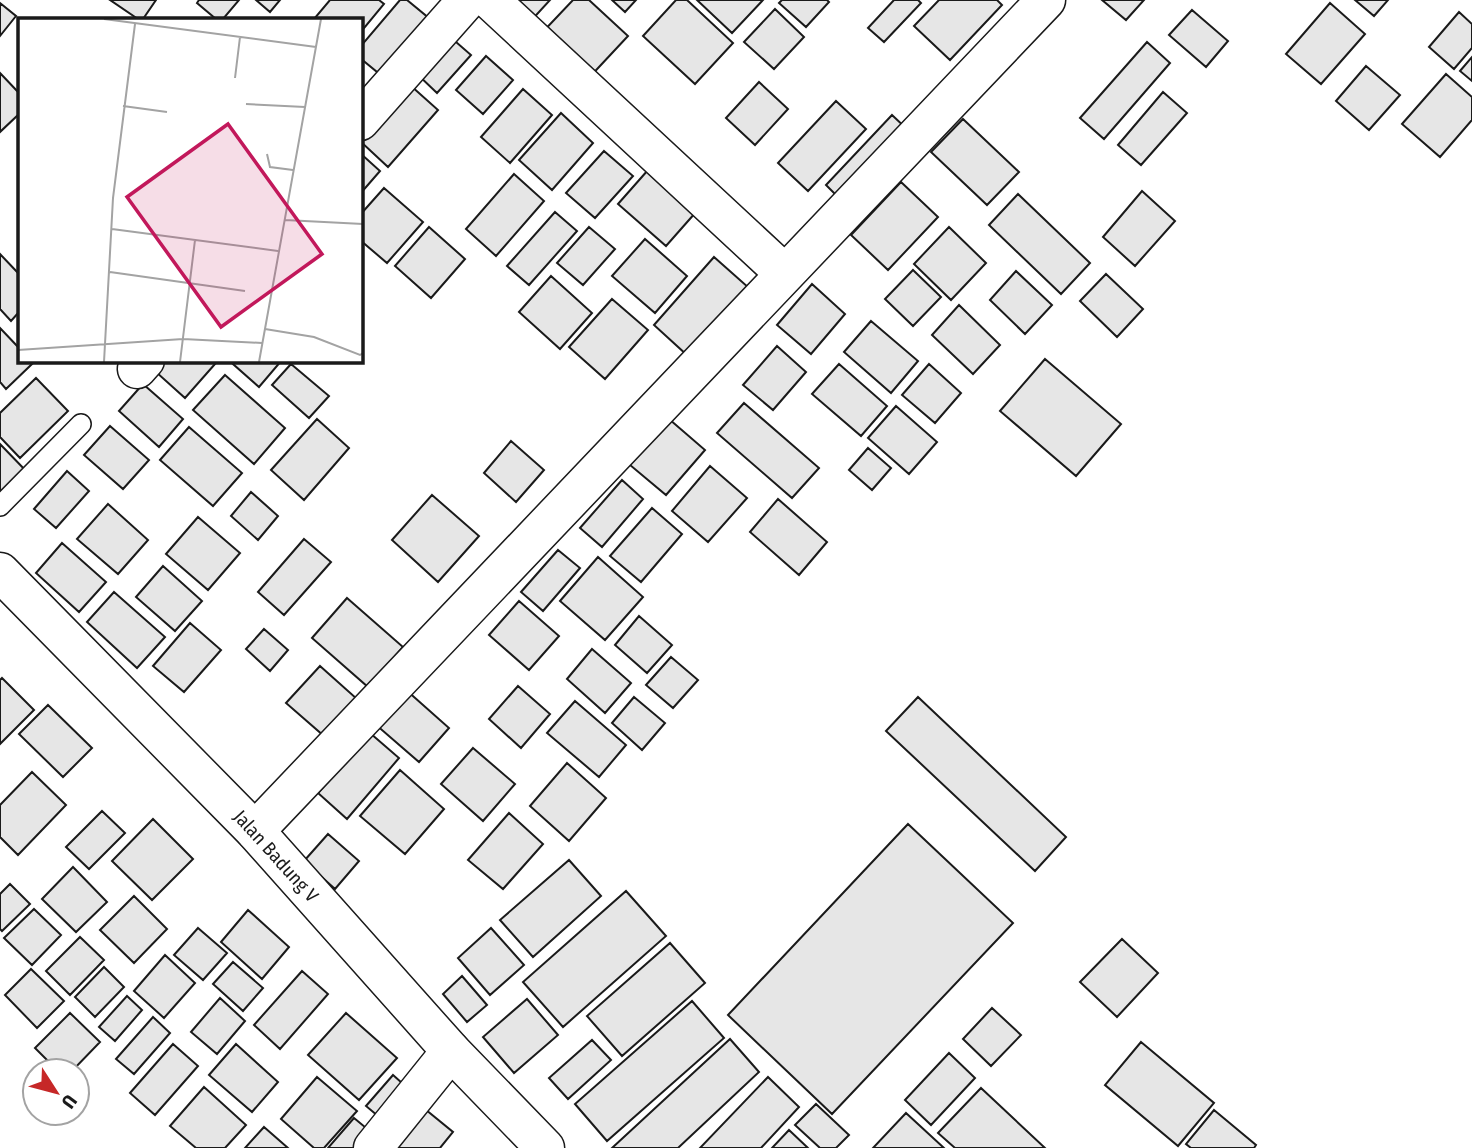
<svg xmlns="http://www.w3.org/2000/svg" width="1472" height="1148" viewBox="0 0 1472 1148" font-family="'Fira Sans Condensed',sans-serif">
	<style>
		.building { fill: #e6e6e6; stroke: #1a1a1a; stroke-width: 2 }
		.lines { fill: none; stroke-linecap: round; stroke-linejoin: round }
		.lane-casing { stroke: #1a1a1a; stroke-width: 22 }
		.street-casing { stroke: #1a1a1a; stroke-width: 41 }
		.secondary-casing { stroke: #1a1a1a; stroke-width: 41 }
		.lane { stroke: #fff; stroke-width: 19 }
		.street { stroke: #fff; stroke-width: 38 }
		.secondary { stroke: #fff; stroke-width: 38 }
		.labels { text-anchor: middle; dominant-baseline: central; stroke-width: 5; stroke-linejoin: round; paint-order: stroke }
		.street-label { font-size: 19px; fill: #1a1a1a; stroke: #fff }
		.inset-road { fill: none; stroke: #a3a3a3; stroke-width: 2 }
		.view { fill: #c2185b; fill-opacity: 0.15; stroke: #c2185b; stroke-width: 3.5 }
		.inset-edge { fill: none; stroke: #1a1a1a; stroke-width: 3.5 }
	</style>
	<rect width="100%" height="100%" fill="#fff"/>
	<path class="building" d="M110,0H156L143,19H138Z
		M199,0H239L223,19H216L197,3Z
		M256,0H280L270,12Z
		M330,0H379L384,4L360,33V19H314Z
		M400,0H407L430,19L382,76L360,58V47Z
		M503,0H550L528,24Z
		M573,0H589L628,36L585,82L537,38Z
		M612,0H636L625,12Z
		M676,0H687L733,43L695,84L643,36Z
		M697,0H763L732,33Z
		M782,0H827L829,2L806,27L779,3Z
		M894,0H918L921,3L884,42L868,28Z
		M939,0H997L1002,5L950,60L914,26Z
		M1102,0H1144L1126,20Z
		M1355,0H1388L1374,16Z
		M0,3L16,16L0,36Z
		M1330,3L1365,34L1321,84L1286,54Z
		M775,9L804,37L774,69L744,42Z
		M1192,10L1228,41L1206,67L1169,35Z
		M1459,12L1472,24V48L1454,69L1429,47Z
		M448,35L471,55L437,93L416,73Z
		M1147,42L1170,63L1104,139L1080,118Z
		M486,56L513,80L483,114L456,90Z
		M1472,57V81L1460,71Z
		M1366,66L1400,95L1369,130L1336,101Z
		M0,73L19,93V114L0,132Z
		M1446,74L1472,97V120L1440,157L1402,124Z
		M759,82L788,109L755,145L726,118Z
		M410,85L438,110L388,167L360,141Z
		M523,89L552,115L510,163L481,137Z
		M1163,92L1187,113L1141,165L1118,145Z
		M836,101L866,129L808,191L778,163Z
		M561,113L593,143L552,190L519,160Z
		M892,115L909,131L843,202L826,185Z
		M963,119L1019,172L987,205L931,152Z
		M604,151L633,176L595,218L566,193Z
		M360,153L380,171L360,194Z
		M648,170L696,212L666,246L618,204Z
		M514,174L544,201L496,256L466,229Z
		M901,182L938,217L888,270L851,235Z
		M384,188L423,222L387,263L360,240V215Z
		M1142,191L1175,221L1135,266L1103,237Z
		M1018,194L1090,263L1061,294L989,225Z
		M555,212L577,231L529,285L507,266Z
		M429,227L465,259L431,298L395,266Z
		M589,227L615,249L583,285L557,263Z
		M949,227L986,263L951,300L914,264Z
		M645,239L687,276L655,313L612,276Z
		M0,254L19,274V312L11,321L0,309Z
		M714,257L749,288L688,356L654,325Z
		M913,270L941,297L913,326L885,299Z
		M1016,271L1052,305L1025,334L990,300Z
		M1106,274L1143,309L1117,337L1080,301Z
		M551,276L592,313L560,349L519,312Z
		M812,284L845,314L811,354L777,325Z
		M612,299L648,330L605,379L569,347Z
		M959,305L1000,345L973,374L932,335Z
		M871,321L918,361L891,393L844,352Z
		M0,328L19,348V360H31L33,363L6,389L0,382Z
		M777,346L806,372L773,410L743,385Z
		M1045,359L1121,424L1076,476L1000,411Z
		M166,360H211L215,364L185,398L156,372Z
		M236,360H282L259,387L233,364Z
		M291,364L329,396L309,418L272,385Z
		M839,364L887,406L861,436L812,394Z
		M929,364L961,393L935,423L902,395Z
		M225,375L285,428L254,464L193,410Z
		M36,378L68,411L20,458L0,437V413Z
		M143,384L183,419L159,447L119,411Z
		M744,403L819,468L792,498L717,433Z
		M896,406L937,442L909,474L868,438Z
		M317,419L349,448L304,500L271,470Z
		M669,419L705,450L666,495L630,465Z
		M110,426L149,460L123,489L84,455Z
		M189,427L242,473L213,506L160,460Z
		M511,441L544,470L516,502L484,473Z
		M0,444L29,474L0,502Z
		M868,448L891,468L872,490L849,470Z
		M710,466L747,498L708,542L672,511Z
		M67,471L89,491L56,528L34,509Z
		M622,480L643,499L602,547L580,528Z
		M251,492L278,516L258,540L231,516Z
		M432,495L479,536L438,582L392,540Z
		M778,499L827,542L799,575L750,532Z
		M108,504L148,540L118,574L77,539Z
		M652,508L682,534L641,582L610,556Z
		M198,517L240,553L208,590L166,554Z
		M304,539L331,562L284,615L258,592Z
		M62,543L106,582L79,612L36,573Z
		M558,550L580,568L543,611L521,592Z
		M598,557L643,597L605,640L560,601Z
		M163,566L202,601L175,631L136,597Z
		M114,592L165,637L137,668L87,622Z
		M347,598L403,647L368,687L312,638Z
		M519,601L559,636L529,670L489,635Z
		M639,616L672,645L647,673L615,645Z
		M190,623L221,650L184,692L153,666Z
		M264,629L288,650L270,671L246,649Z
		M592,649L631,683L605,713L567,679Z
		M671,657L698,680L673,708L646,685Z
		M320,666L357,699L324,736L286,703Z
		M2,678L34,710L0,744V680Z
		M518,686L550,714L521,748L489,719Z
		M405,689L449,728L419,762L375,724Z
		M634,697L665,723L642,750L612,723Z
		M918,697L1066,837L1035,871L886,731Z
		M575,701L626,745L599,777L547,733Z
		M48,705L92,748L63,777L19,734Z
		M370,733L399,758L347,819L318,793Z
		M473,748L515,784L483,821L441,784Z
		M567,763L606,798L569,841L530,806Z
		M400,770L444,809L405,854L360,816Z
		M32,772L66,805L18,855L0,837V805Z
		M102,811L125,833L89,869L66,847Z
		M509,813L543,844L503,889L468,860Z
		M153,819L193,859L152,900L112,861Z
		M908,824L1013,923L832,1114L728,1015Z
		M328,834L359,861L335,889L304,861Z
		M569,860L601,896L533,957L500,920Z
		M73,867L107,902L76,932L42,899Z
		M10,884L30,904L2,931L0,929V894Z
		M626,891L666,936L563,1027L523,982Z
		M134,896L167,929L134,963L100,930Z
		M34,909L61,935L32,965L4,938Z
		M248,910L289,947L262,979L221,942Z
		M198,928L227,953L203,980L174,955Z
		M491,928L524,965L490,995L458,958Z
		M80,937L104,960L70,995L46,971Z
		M1122,939L1158,973L1117,1017L1080,982Z
		M670,943L705,983L622,1056L587,1016Z
		M165,955L195,983L164,1018L134,991Z
		M233,962L263,988L243,1011L213,984Z
		M104,967L124,987L95,1017L75,997Z
		M31,969L64,1001L37,1028L5,995Z
		M302,971L328,994L280,1049L254,1025Z
		M462,976L487,1005L467,1022L443,994Z
		M127,996L142,1010L115,1041L99,1027Z
		M220,998L245,1021L217,1054L191,1032Z
		M527,999L558,1035L514,1073L483,1037Z
		M692,1001L724,1038L607,1141L575,1104Z
		M992,1008L1021,1035L991,1066L963,1039Z
		M70,1013L100,1042L72,1071H58L35,1048Z
		M346,1013L397,1058L359,1100L308,1055Z
		M153,1017L170,1033L134,1074L116,1059Z
		M730,1039L759,1072L678,1148H612Z
		M592,1040L611,1060L568,1099L549,1078Z
		M1141,1042L1214,1103L1178,1146L1105,1085Z
		M173,1044L198,1066L155,1115L130,1093Z
		M236,1044L278,1082L252,1112L209,1075Z
		M949,1053L975,1078L931,1125L905,1100Z
		M393,1075L411,1091L384,1121L366,1106Z
		M317,1077L357,1111L324,1148H314L281,1119Z
		M768,1077L799,1107L761,1148H700Z
		M204,1087L246,1125L225,1148H196L170,1126Z
		M981,1088L1045,1148H955L938,1133Z
		M816,1104L849,1135L836,1148H820L795,1125Z
		M420,1105L453,1132L440,1148H385Z
		M1214,1110L1256,1145L1254,1148H1191L1186,1144Z
		M906,1113L944,1148H873Z
		M354,1118L371,1132L357,1148H328Z
		M264,1127L288,1148H245Z
		M789,1130L808,1148H772Z"/>
	<g class="lines">
		<defs>
			<path id="lane" d="M0,506L81,424"/>
			<path id="street" d="M490,0L784,273
				M360,121L467,0
				M137,369L145,360
				M255,831L1046,0
				M373,1148L451,1051"/>
			<path id="secondary" d="M0,572L255,831L451,1051L545,1148"/>
		</defs>
		<use href="#lane" class="lane-casing"/>
		<use href="#street" class="street-casing"/>
		<use href="#secondary" class="secondary-casing"/>
		<use href="#lane" class="lane"/>
		<use href="#street" class="street"/>
		<use href="#secondary" class="secondary"/>
	</g>
	<g class="labels">
		<g class="street-label">
			<text transform="translate(276 856) rotate(48)">Jalan Badung V</text>
		</g>
	</g>
	<g transform="translate(18 18)">
		<rect width="345" height="345" fill="#fff"/>
		<path class="inset-road" d="M86,1L298,29M217,60L222,19M228,86L287,89M105,88L149,94M249,136L252,149L275,152M267,202L345,206M94,211L260,233M92,254L227,273M247,311L296,319L342,337L345,335M0,332L165,321L244,325M86,344L95,180L117,6M162,344L177,222M241,344L303,1"/>
		<path class="view" d="M210,106L304,236L203,309L109,179Z"/>
		<rect width="345" height="345" class="inset-edge"/>
	</g>
	<g transform="translate(56 1092) rotate(126)"><circle r="33" fill="#ffffff" stroke="#a3a3a3" stroke-width="2"/>
	<path d="M0-5L12 26L0 18L-12 26Z" fill="#c62828"/>
	<text y="-10" font-size="19" font-weight="bold" text-anchor="middle" fill="#1a1a1a">U</text>
	</g>
</svg>
